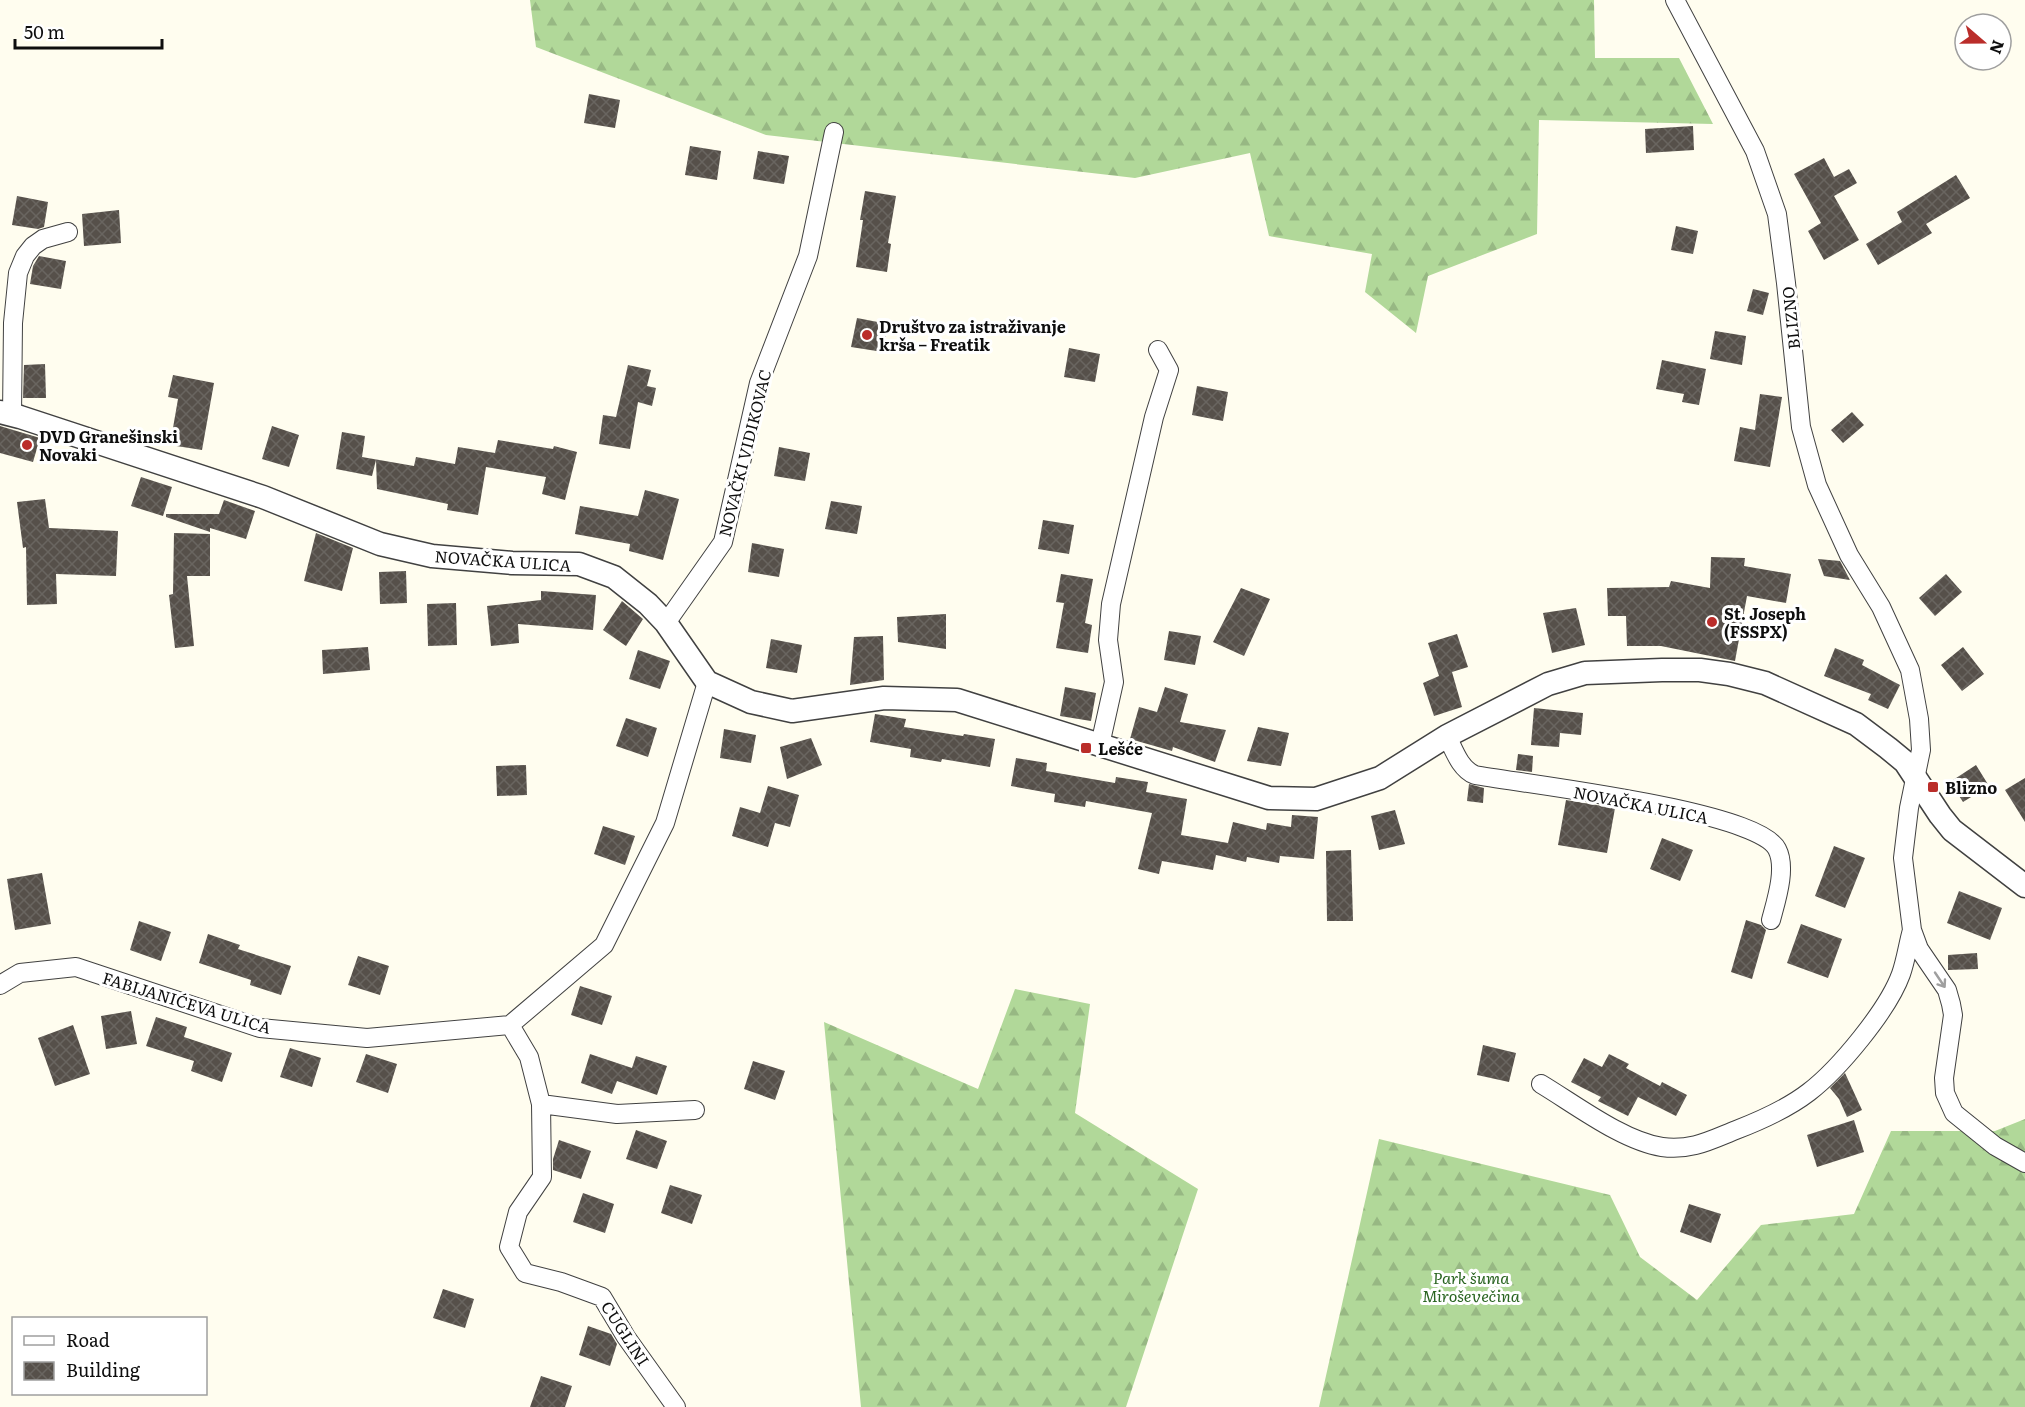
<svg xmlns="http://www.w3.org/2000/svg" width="2025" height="1407" viewBox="0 0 2025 1407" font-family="Literata,serif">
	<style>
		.forest { fill: url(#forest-firs) }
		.building { fill: url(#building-cross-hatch) }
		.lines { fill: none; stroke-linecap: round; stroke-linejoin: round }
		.minor-casing { stroke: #414141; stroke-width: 20 }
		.tertiary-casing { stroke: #414141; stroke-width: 25 }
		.minor { stroke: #fff; stroke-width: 18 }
		.tertiary { stroke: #fff; stroke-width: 22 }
		.oneway { stroke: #9f9f9f }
		.poi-dot { fill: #ba2d2a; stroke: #fff; stroke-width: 2 }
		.labels { text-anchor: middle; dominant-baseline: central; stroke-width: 6; stroke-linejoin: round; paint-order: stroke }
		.street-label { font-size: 16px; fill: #0e0e0e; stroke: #fff }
		.poi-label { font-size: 16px; font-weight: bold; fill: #0e0e0e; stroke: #fff; text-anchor: start }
		.park-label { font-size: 16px; font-style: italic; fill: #296420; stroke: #fff }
	</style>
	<defs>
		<pattern id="forest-firs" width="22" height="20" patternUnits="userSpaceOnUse" patternTransform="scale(1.5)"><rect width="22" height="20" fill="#b1d899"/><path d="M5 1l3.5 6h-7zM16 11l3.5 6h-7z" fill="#97b883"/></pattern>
		<pattern id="building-cross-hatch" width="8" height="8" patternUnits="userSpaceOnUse" patternTransform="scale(1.5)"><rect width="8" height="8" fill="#56504a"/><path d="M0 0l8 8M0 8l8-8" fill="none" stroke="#696560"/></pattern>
	</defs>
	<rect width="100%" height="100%" fill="#fffdef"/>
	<path class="forest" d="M530,0H1594L1595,58H1679L1713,124L1539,120L1537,234L1428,276L1416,333L1365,292L1372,254L1269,236L1250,153L1135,178L766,135L536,47Z
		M1015,989L1090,1004L1075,1113L1198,1189L1126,1407H861L824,1022L978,1089Z
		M2025,1119V1407H1319L1379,1139L1610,1195L1640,1257L1697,1300L1761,1225L1854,1214L1891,1131H1995Z"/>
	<path class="building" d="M589,94L620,100L615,128L584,123Z
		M1693,126L1694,150L1646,153L1645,129Z
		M690,146L721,151L717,180L685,175Z
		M758,151L789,156L784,184L753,179Z
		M1824,158L1834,177L1849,169L1857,183L1834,196L1859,240L1824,260L1808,231L1821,223L1794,174Z
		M1956,175L1970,198L1926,224L1932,233L1878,265L1866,244L1902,222L1897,212Z
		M865,191L896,196L888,243L891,244L887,272L856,267L863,220H860Z
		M17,196L48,202L44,227L38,229L12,225Z
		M119,210L121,243L84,246L82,214Z
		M1676,226L1698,231L1693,254L1671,250Z
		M39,256L66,261L61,289L30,284L33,266Z
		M1753,289L1769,293L1763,315L1747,311Z
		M857,318L888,324L883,352L851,347Z
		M1715,331L1746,336L1742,365L1710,359Z
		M1069,348L1100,354L1095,382L1064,377Z
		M1662,360L1706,369L1699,405L1682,402L1684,394L1656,389Z
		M45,364L46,398H23L24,365Z
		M628,365L651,370L647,386L656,388L652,406L638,402L630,449L599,444L603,415L616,417Z
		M173,375L214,383L202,450L170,445L178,399L168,397Z
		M1197,386L1228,392L1223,421L1192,415Z
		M1760,394L1782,397L1770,467L1734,461L1740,427L1755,430Z
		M1852,412L1864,425L1843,443L1831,430Z
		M0,426L40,438L33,462L0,453Z
		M272,426L299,435L289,467L262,459Z
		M342,432L365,436L362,457L414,466L416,457L455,464L458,447L495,453L498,440L553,449L554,446L577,452L565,500L542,494L546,477L486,467L478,515L447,510L448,504L377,489L376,460L372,476L336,469Z
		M779,447L810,453L805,481L774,476Z
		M141,477L172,487L163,516L131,506Z
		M645,490L679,499L663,560L629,551L630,544L575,534L580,506L638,516Z
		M45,499L49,528L118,531L116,576L56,574L57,604L27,605L26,547L23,548L17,502Z
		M224,500L255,511L246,539L210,528V532L166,517V514H219Z
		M831,501L862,506L857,534L825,529Z
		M1043,520L1074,525L1069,554L1038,549Z
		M174,533L210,534V576H187L194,646L175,648L169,595L173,594Z
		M316,533L353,548L342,591L304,581Z
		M752,543L784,549L779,577L748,572Z
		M1711,557L1745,558L1744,566L1791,574L1786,603L1747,596L1735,661L1661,646H1627L1626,616H1608L1607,588L1669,587L1671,581L1710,588Z
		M1818,559L1840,561L1850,580L1824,576Z
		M406,571L407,603L380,604L379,572Z
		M1061,574L1093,579L1085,623L1092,625L1088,653L1056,648L1064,603L1056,602Z
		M1946,574L1962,592L1935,616L1919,598Z
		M1241,588L1270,599L1244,656L1213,642Z
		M541,591L596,595L593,630L518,624L519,643L491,646L487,606L541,600Z
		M622,601L643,619L626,646L603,630Z
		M456,603L457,645L428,646L427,604Z
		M1576,608L1585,645L1552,653L1543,613Z
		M946,614V649L898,642L897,617Z
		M1169,631L1201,636L1195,665L1164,660Z
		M1457,634L1468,667L1452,672L1462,707L1434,716L1423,683L1439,676L1428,643Z
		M883,636L884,680L850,685L854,637Z
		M771,639L802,645L797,673L766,668Z
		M368,647L370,670L323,674L322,650Z
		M1963,647L1984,674L1962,691L1941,665Z
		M1835,648L1864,660L1862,665L1900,685L1888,709L1868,700L1871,694L1824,676Z
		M638,650L670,661L660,689L629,679Z
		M1065,687L1096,693L1091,721L1060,716Z
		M1165,687L1188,694L1180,722L1226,730L1215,762L1173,747L1172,751L1130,739L1139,707L1157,712Z
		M1534,708L1583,713L1581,735L1560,733L1559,747L1531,745Z
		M875,714L906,719L904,727L963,736L964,734L995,739L990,767L942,759L941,762L910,757L911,749L870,742Z
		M626,718L657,728L648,757L616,746Z
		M1258,727L1289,733L1281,766L1247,761Z
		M724,729L756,735L751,763L720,758Z
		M811,738L822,765L787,779L780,747Z
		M1518,754L1533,756L1532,772L1516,770Z
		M1016,758L1047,763L1046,771L1115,783L1116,777L1148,782L1146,792L1187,799L1181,835L1228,843L1233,822L1266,830L1267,823L1291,827L1292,815L1318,817L1314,859L1280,856L1279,863L1247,857L1246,862L1216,855L1213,870L1162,861L1159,874L1138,869L1152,813L1086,801L1085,807L1054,802L1055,794L1011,786Z
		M526,765L527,795L497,796L496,766Z
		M1976,765L1989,786L1963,802L1950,782Z
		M2025,778V822L2005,790Z
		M1469,784L1484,788L1483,803L1467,801Z
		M768,786L799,795L790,827L775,823L768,847L732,836L740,807L760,813Z
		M1566,800L1615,808L1607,853L1558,845Z
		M1395,810L1405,844L1379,850L1371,816Z
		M603,826L635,836L625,865L594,854Z
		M1662,838L1693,850L1680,881L1650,869Z
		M1834,846L1865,858L1845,908L1815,896Z
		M1351,850L1353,921H1327L1326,851Z
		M42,873L51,924L15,930L7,879Z
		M1959,891L2002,908L1990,940L1947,923Z
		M1746,920L1761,925L1766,930L1752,979L1731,972Z
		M139,921L171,932L161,961L130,950Z
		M1801,924L1842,939L1828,978L1787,963Z
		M208,934L240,945L238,949L291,966L281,995L250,985L251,980L199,963Z
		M1977,953L1978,969L1948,970V955Z
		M358,956L389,966L380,995L348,985Z
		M580,986L612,996L602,1025L571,1015Z
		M131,1011L137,1044L106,1049L101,1016Z
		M156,1017L187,1027L184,1037L232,1053L222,1082L191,1071L194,1061L146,1046Z
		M73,1025L90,1074L55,1086L38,1038Z
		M1483,1045L1516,1053L1509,1082L1477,1075Z
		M290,1048L321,1058L312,1087L280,1077Z
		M366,1054L397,1064L388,1093L356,1082Z
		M590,1054L632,1068L636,1056L667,1066L657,1095L617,1081L612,1094L581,1083Z
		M1609,1054L1629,1064L1626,1068L1660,1086L1662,1082L1687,1095L1676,1116L1638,1097L1628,1116L1598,1101L1601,1097L1571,1082L1584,1058L1602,1067Z
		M753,1061L785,1071L775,1100L744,1089Z
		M1845,1073L1862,1110L1847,1117L1839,1099L1830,1088Z
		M1854,1120L1864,1152L1817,1167L1807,1135Z
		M636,1130L667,1141L657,1169L626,1159Z
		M559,1140L591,1151L581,1179L553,1170V1159Z
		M670,1185L702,1195L692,1224L661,1213Z
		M583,1193L614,1204L605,1233L573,1222Z
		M1689,1204L1721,1214L1711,1243L1680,1232Z
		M443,1289L474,1299L465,1328L433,1318Z
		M588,1326L611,1334L617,1344L610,1366L579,1355Z
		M541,1376L572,1386L565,1407H530Z"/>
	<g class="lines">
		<defs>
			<path id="minor" d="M1675,0L1755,151L1777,214L1786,283L1801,427L1817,485L1849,555L1881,607L1910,670L1919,719L1921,750L1909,808L1903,858L1912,930L1919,949L1947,990L1951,1004L1953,1015L1944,1078L1945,1093L1954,1113L1995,1146L2025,1163
				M12,415L13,323L18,273L25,256L33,246L43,239L68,232
				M666,623L723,542L759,383L808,256L834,132
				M1447,736C1454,750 1460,769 1475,775C1524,784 1757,810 1777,849C1787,868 1776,901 1771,920
				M1100,745L1114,682L1108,640L1111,604L1154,417L1169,370L1158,350
				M0,985L20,973L76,967L260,1028L367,1038L510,1025L604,945L665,823L707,682
				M510,1025L529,1057L541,1104L542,1177L518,1212L509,1247L525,1273L561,1282L602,1297L626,1337L676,1407
				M1541,1084C1576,1105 1623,1141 1662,1147C1691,1151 1711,1140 1736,1130C1762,1120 1787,1109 1809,1092C1839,1069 1888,1010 1901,974C1906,960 1908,944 1912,930
				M541,1104L617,1114L695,1110"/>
			<path id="tertiary" d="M0,412L20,417L263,497L380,544L432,556L512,563L579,564L614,577L648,604L666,623L707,682L751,702L792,711L884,698L957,700L1269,798L1316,799L1380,778L1447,736L1548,684L1585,673L1662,670H1700L1729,674L1765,683L1856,724L1888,748L1905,762L1940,815L1952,830L2025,886"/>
		</defs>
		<use href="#minor" class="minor-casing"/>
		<use href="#tertiary" class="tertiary-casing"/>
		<use href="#minor" class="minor"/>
		<use href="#tertiary" class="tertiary"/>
	</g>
	<defs><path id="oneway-shaft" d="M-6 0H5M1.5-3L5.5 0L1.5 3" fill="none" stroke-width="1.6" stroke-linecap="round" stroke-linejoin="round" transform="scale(1.5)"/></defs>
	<use class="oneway" href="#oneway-shaft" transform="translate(1940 980) rotate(56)"/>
	<g class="poi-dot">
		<circle cx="867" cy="335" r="6"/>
		<circle cx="27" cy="445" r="6"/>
		<circle cx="1712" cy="622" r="6"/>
		<rect x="1080" y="742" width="12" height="12" rx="3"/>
		<rect x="1927" y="781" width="12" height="12" rx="3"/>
	</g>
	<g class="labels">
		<g class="street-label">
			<text transform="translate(1790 318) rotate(-96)">BLIZNO</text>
			<text transform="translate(744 453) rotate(-76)">NOVAČKI VIDIKOVAC</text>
			<text transform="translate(503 560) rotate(4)">NOVAČKA ULICA</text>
			<text transform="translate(1641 804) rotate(11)">NOVAČKA ULICA</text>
			<text transform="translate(187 1002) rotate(17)">FABIJANIĆEVA ULICA</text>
			<text transform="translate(626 1333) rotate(57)">CUGLINI</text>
		</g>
		<g class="poi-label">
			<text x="879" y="326">Društvo za istraživanje<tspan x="879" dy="18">krša – Freatik</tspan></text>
			<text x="39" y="436">DVD Granešinski<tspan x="39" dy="18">Novaki</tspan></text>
			<text x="1724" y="613">St. Joseph<tspan x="1724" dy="18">(FSSPX)</tspan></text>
			<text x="1098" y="748">Lešće</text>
			<text x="1945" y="787">Blizno</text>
		</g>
		<g class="park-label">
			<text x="1471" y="1277">Park šuma<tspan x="1471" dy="18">Miroševečina</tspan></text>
		</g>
	</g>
	<rect x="12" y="1317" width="195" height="78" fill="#ffffff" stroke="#9f9f9f" stroke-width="1.5"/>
	<rect x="24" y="1336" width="30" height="9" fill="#ffffff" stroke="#9f9f9f" stroke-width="1.5"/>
	<text x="66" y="1347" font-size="18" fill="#0e0e0e">Road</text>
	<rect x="24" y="1362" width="30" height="18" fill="url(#building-cross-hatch)" stroke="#9f9f9f" stroke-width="1.5"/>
	<text x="66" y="1377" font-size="18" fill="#0e0e0e">Building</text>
	<g transform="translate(1983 42) rotate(110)"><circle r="28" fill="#ffffff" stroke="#9f9f9f" stroke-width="1.5"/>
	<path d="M0-4.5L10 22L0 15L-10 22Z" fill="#ba2d2a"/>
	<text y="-9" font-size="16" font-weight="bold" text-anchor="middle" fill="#0e0e0e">N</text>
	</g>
	<path d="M15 39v9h147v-9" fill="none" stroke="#0e0e0e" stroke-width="3"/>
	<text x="24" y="39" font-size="18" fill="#0e0e0e" stroke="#ffffff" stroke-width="4.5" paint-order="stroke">50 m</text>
</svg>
